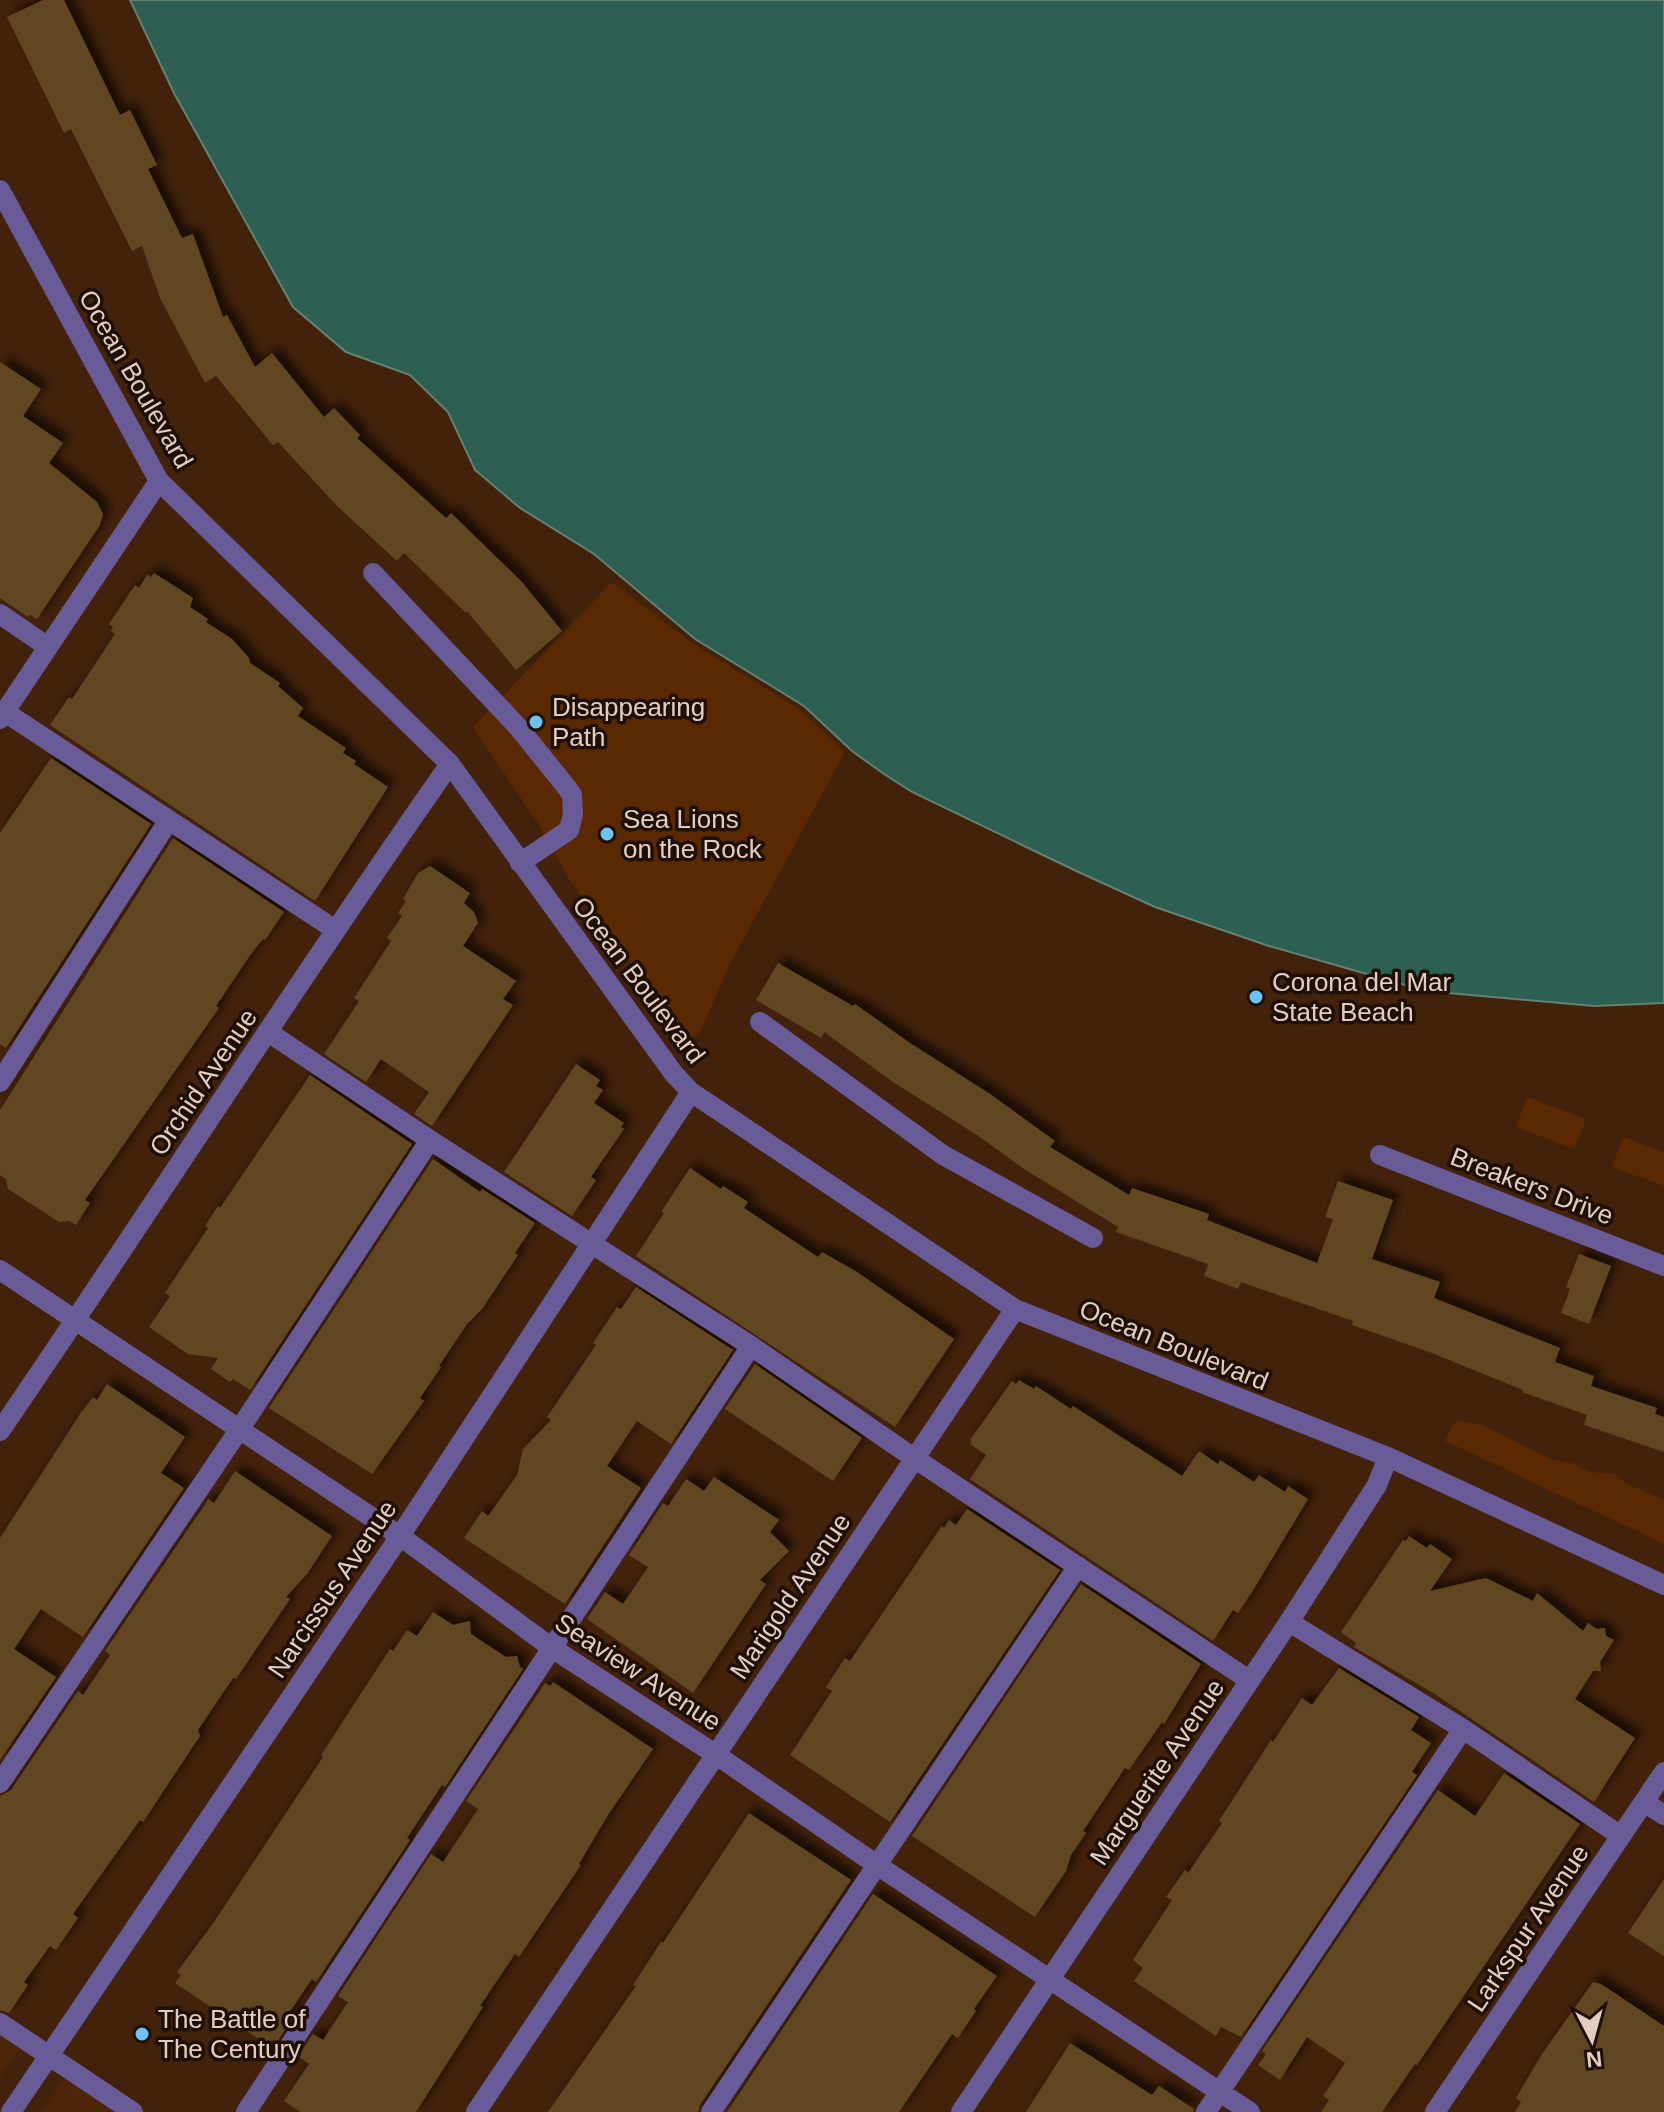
<svg xmlns="http://www.w3.org/2000/svg" width="1664" height="2112" viewBox="0 0 1664 2112" font-family="Arial,sans-serif">
	<style>
		.built { fill: #4d260a }
		.green { fill: #5a2901 }
		.water { fill: #2d6052; stroke: #648173; stroke-width: 2 }
		.building { fill: #604624; filter: url(#shadow) }
		.lines { fill: none; stroke-linecap: round; stroke-linejoin: round }
		.minor { stroke: #685b98; stroke-width: 20 }
		.poi-dot { fill: #6ac3f1; stroke: #1e1007; stroke-width: 3 }
		.labels { text-anchor: middle; dominant-baseline: central; stroke-width: 7; stroke-linejoin: round; paint-order: stroke }
		.street-label { font-size: 26px; fill: #e3cdc0; stroke: #1e1007 }
		.poi-label { font-size: 26px; fill: #e3cdc0; stroke: #1e1007; text-anchor: start }
	</style>
	<defs>
		<filter id="shadow"><feDropShadow dx="7" dy="-7" stdDeviation="4" flood-color="#0009"/></filter>
	</defs>
	<rect width="100%" height="100%" fill="#42220b"/>
	<path class="built" d="M0,2023L25,2040L0,2077Z
		M70,2070L133,2112H41Z"/>
	<path class="green" d="M612,582L692,643L799,709L845,752L730,964L700,1032L687,1042L568,877L540,826L473,727Z
		M1527,1097L1586,1119L1575,1149L1516,1127Z
		M1623,1137L1664,1152V1186L1612,1167Z
		M1457,1420L1482,1425L1553,1460L1572,1463L1590,1472L1615,1474L1625,1483L1664,1500V1544L1445,1441L1451,1427Z"/>
	<path class="water" d="M130,0H1664V1003L1594,1006L1426,991L1269,946L1155,907L1072,869L912,792L884,774L852,751L804,706L695,639L594,554L520,508L475,470L448,412L410,375L346,352L293,307L174,93Z"/>
	<path class="building" d="M43,0H64L120,115L130,110L157,165L148,169L182,238L193,234L223,317L227,315L255,367L272,353L324,417L334,408L360,435L357,438L446,518L451,513L521,581L562,631L516,670L467,611L466,613L404,553L397,561L337,506L278,442L273,445L216,376L205,383L160,298L142,246L132,251L71,129L64,133L7,17Z
		M0,362L41,389L23,416L63,443L49,463L97,502L103,514L100,525L37,619L30,615L28,617L0,598Z
		M154,573L193,598L190,607L208,619L206,622L232,639L249,658L250,663L280,683L278,686L303,708L298,716L346,748L343,753L356,761L354,764L388,787L315,901L50,725L69,697L72,699L115,634L111,631L113,627L109,624L135,585L139,588L147,575L151,577Z
		M51,758L151,824L6,1048L0,1044V833Z
		M173,838L284,912L265,940L263,939L251,954L216,1006L219,1008L85,1200L90,1203L76,1225L69,1221L59,1222L8,1189L6,1179L0,1175V1110Z
		M430,866L470,893L464,903L474,912L478,923L463,946L516,981L503,999L513,1005L432,1126L414,1114L429,1092L381,1059L366,1082L324,1054L359,1001L354,998L391,941L387,938L402,916L398,913L406,901L403,899L418,873Z
		M778,963L853,1006L855,1004L910,1043L990,1094L1055,1141L1050,1147L1129,1195L1132,1188L1209,1214L1207,1220L1317,1263L1333,1219L1325,1217L1338,1181L1393,1200L1372,1259L1440,1282L1434,1298L1560,1348L1555,1362L1594,1376L1591,1386L1657,1408L1655,1414L1664,1417V1452L1584,1425L1587,1415L1522,1392L1523,1390L1432,1353L1352,1325L1353,1321L1241,1282L1238,1289L1204,1276L1208,1264L1116,1232L1118,1227L1024,1169L980,1137L893,1082L824,1032L821,1038L756,1000Z
		M576,1064L600,1080L596,1086L603,1090L594,1103L624,1123L621,1127L624,1129L591,1177L596,1180L572,1216L504,1172Z
		M310,1075L412,1144L250,1390L233,1379L230,1382L211,1369L218,1358L188,1354L149,1327L170,1296L165,1293L208,1228L205,1226L218,1206L220,1208Z
		M433,1159L480,1192L482,1189L535,1223L515,1253L518,1255L482,1309L467,1324L439,1366L441,1367L420,1398L424,1401L372,1474L269,1408Z
		M690,1168L721,1189L723,1186L748,1202L744,1208L818,1257L822,1252L857,1272L954,1339L895,1427L636,1256L664,1213L661,1212Z
		M1579,1254L1611,1266L1589,1324L1561,1313L1570,1289L1566,1287Z
		M636,1287L733,1350L671,1444L637,1421L607,1466L641,1488L565,1604L464,1538L482,1511L488,1516L517,1475L523,1449L551,1420L547,1417L596,1345L593,1343L617,1307L621,1309Z
		M755,1364L862,1438L833,1481L725,1409Z
		M1019,1380L1034,1389L1036,1386L1071,1409L1073,1406L1182,1476L1199,1451L1218,1464L1220,1460L1254,1482L1259,1475L1285,1492L1288,1486L1308,1499L1252,1592L1238,1613L1233,1610L1213,1641L970,1479L986,1455L970,1444L972,1441L970,1440L1012,1381L1016,1384Z
		M107,1384L185,1437L161,1473L184,1488L83,1637L41,1609L14,1649L56,1677L0,1760V1538L80,1414L93,1397L97,1400Z
		M235,1471L332,1536L307,1574L286,1597L290,1599L236,1679L233,1678L198,1730L200,1736L143,1822L140,1820L73,1914L78,1918L56,1950L50,1946L24,1982L28,1985L9,2013L0,2010V1796L11,1790L78,1691L83,1695L110,1655L105,1651L206,1503L208,1499L214,1503Z
		M714,1477L779,1520L770,1532L789,1551L760,1580L766,1584L693,1693L587,1619L605,1592L623,1604L648,1567L629,1555L663,1503L668,1506L686,1479L704,1491Z
		M967,1509L1060,1570L890,1822L790,1755L832,1691L826,1687L845,1658L850,1661L939,1530L942,1526L944,1528L949,1520L956,1525Z
		M1409,1536L1427,1548L1430,1544L1452,1559L1430,1591L1486,1578L1533,1601L1537,1593L1583,1631L1588,1623L1597,1629L1605,1628L1606,1636L1614,1640L1600,1662L1601,1671H1593L1575,1699L1635,1738L1594,1802L1435,1694L1354,1647L1356,1643L1341,1632L1403,1540L1406,1541Z
		M1081,1584L1201,1664L1164,1724L1162,1722L1129,1770L1125,1768L1083,1831L1086,1833L1071,1855L1066,1871L1035,1917L912,1836Z
		M433,1612L453,1625L470,1621L471,1634L506,1657L517,1656L520,1667L523,1669L445,1787L442,1785L407,1838L410,1840L316,1982L312,1979L287,2016L292,2019L277,2042L273,2040L269,2046L175,1983L181,1975L177,1972L214,1922L323,1757L321,1755L390,1649L393,1651L407,1630L417,1636Z
		M1339,1668L1419,1717L1411,1730L1431,1743L1412,1772L1417,1775L1241,2037L1221,2027L1216,2036L1134,1981L1143,1968L1133,1960L1172,1900L1166,1897L1185,1870L1188,1873L1222,1823L1219,1821L1271,1740L1273,1742L1302,1698L1312,1705Z
		M553,1682L653,1749L608,1815L579,1864L581,1865L519,1957L515,1954L480,2006L483,2007L416,2112H300L284,2101L309,2064L298,2056L313,2034L323,2040L348,2002L338,1996L431,1854L443,1862L478,1809L466,1801L545,1683L550,1686Z
		M1504,1773L1580,1824L1417,2065L1415,2064L1382,2112H1321L1329,2100L1323,2096L1345,2063L1307,2037L1280,2080L1258,2065L1266,2054L1262,2051L1438,1790L1475,1816Z
		M749,1813L851,1880L700,2105L698,2112H548L636,1986L633,1985L661,1942L663,1943Z
		M1664,1879V1956L1628,1933Z
		M873,1894L997,1976L974,2009L976,2011L958,2038L952,2034L899,2112H727Z
		M1593,1982L1601,1984L1664,2026V2112H1515L1521,2102L1516,2098L1542,2054Z
		M1070,2043L1152,2095L1159,2086L1194,2109L1193,2112H1026Z"/>
	<g class="lines">
		<path class="minor" d="M0,190L159,481L450,764L674,1074L691,1092L1015,1309L1388,1457L1664,1585
			M373,573L518,727L568,789L572,795L573,814L569,830L520,863
			M0,614L48,647
			M5,712L334,929
			M0,719L159,481
			M760,1022L943,1155L1093,1238
			M268,1032L430,1140L751,1346L914,1458L1249,1680
			M0,1082L169,820
			M1380,1155L1664,1266
			M0,1270L400,1536L552,1648L715,1754L877,1865L1250,2112
			M0,1431C152,1209 296,983 450,764
			M1289,1622L1463,1729L1621,1836
			M0,1783L239,1430L430,1140
			M1644,1802L1664,1815
			M0,2023L133,2112
			M11,2112L400,1536L691,1092
			M246,2112L751,1346
			M476,2112L1015,1309
			M711,2112L1078,1566
			M961,2112L1289,1622L1377,1485L1388,1457
			M1206,2112L1463,1729
			M1435,2112L1664,1772"/>
	</g>
	<g class="poi-dot">
		<circle cx="536" cy="722" r="8"/>
		<circle cx="607" cy="834" r="8"/>
		<circle cx="1256" cy="997" r="8"/>
		<circle cx="142" cy="2034" r="8"/>
	</g>
	<g class="labels">
		<g class="street-label">
			<text transform="translate(136 379) rotate(60)">Ocean Boulevard</text>
			<text transform="translate(639 980) rotate(53)">Ocean Boulevard</text>
			<text transform="translate(203 1082) rotate(-56)">Orchid Avenue</text>
			<text transform="translate(1532 1186) rotate(21)">Breakers Drive</text>
			<text transform="translate(1174 1345) rotate(22)">Ocean Boulevard</text>
			<text transform="translate(332 1589) rotate(-56)">Narcissus Avenue</text>
			<text transform="translate(790 1596) rotate(-56)">Marigold Avenue</text>
			<text transform="translate(638 1672) rotate(33)">Seaview Avenue</text>
			<text transform="translate(1157 1772) rotate(-56)">Marguerite Avenue</text>
			<text transform="translate(1528 1928) rotate(-56)">Larkspur Avenue</text>
		</g>
		<g class="poi-label">
			<text x="552" y="707">Disappearing<tspan x="552" dy="30">Path</tspan></text>
			<text x="623" y="819">Sea Lions<tspan x="623" dy="30">on the Rock</tspan></text>
			<text x="1272" y="982">Corona del Mar<tspan x="1272" dy="30">State Beach</tspan></text>
			<text x="158" y="2019">The Battle of<tspan x="158" dy="30">The Century</tspan></text>
		</g>
	</g>
	<g transform="translate(1592 2040) rotate(174)" stroke="#1e1007" stroke-width="6" paint-order="stroke">
	<path d="M0-6L14 30L0 20L-14 30Z" fill="#e3cdc0"/>
	<text y="-12" font-size="22" font-weight="bold" text-anchor="middle" fill="#e3cdc0">N</text>
	</g>
</svg>
